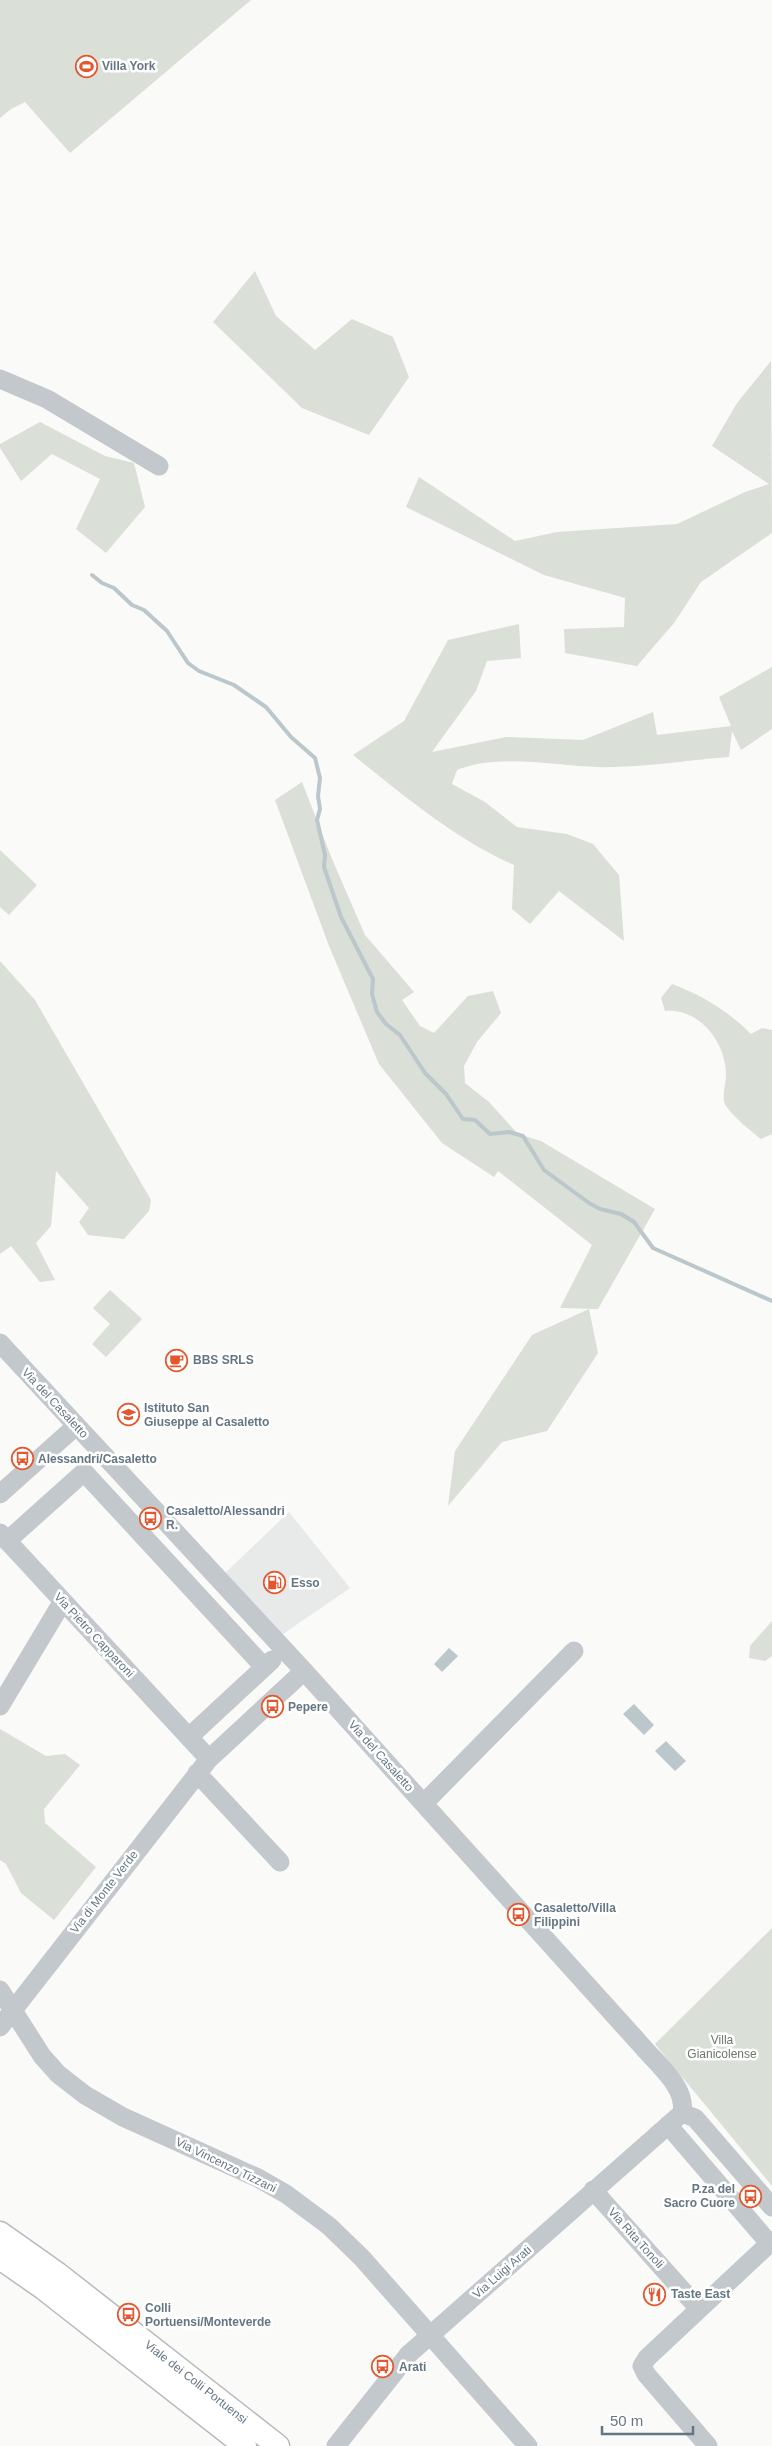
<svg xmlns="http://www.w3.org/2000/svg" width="772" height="2446" viewBox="0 0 772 2446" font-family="Arial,sans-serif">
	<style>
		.built { fill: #e8e9e9 }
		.green { fill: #dadfd7 }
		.water { fill: #bbc7cb }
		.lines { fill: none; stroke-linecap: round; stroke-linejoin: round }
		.stream { stroke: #bbc7cb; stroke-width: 4 }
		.major-casing { stroke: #b5babe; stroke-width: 25 }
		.minor { stroke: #c3c8cc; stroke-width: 19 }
		.major { stroke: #fff; stroke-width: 22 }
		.labels { text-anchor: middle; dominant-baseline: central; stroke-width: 5; stroke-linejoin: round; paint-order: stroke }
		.poi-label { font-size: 12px; font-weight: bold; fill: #657683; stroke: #fff; text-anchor: start }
		.street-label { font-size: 12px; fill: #657683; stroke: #fff }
		.park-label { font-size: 12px; fill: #687a64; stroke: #fff }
	</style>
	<rect width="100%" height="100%" fill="#fafaf8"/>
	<path class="built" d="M289,1512L350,1588L280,1636L223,1575Z"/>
	<path class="green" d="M0,0H251L70,153L25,102L11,109L0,118Z
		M255,271L276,316L315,350L352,319L393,337L409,377L369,435L302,408L213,322Z
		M771,361L772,533L701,582L674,623L637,666L565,653L564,629L624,627L625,598L544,575L406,507L419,477L515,541L557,532L677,524L745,492L769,484L712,446L737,403Z
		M40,422L105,456L134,463L145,507L106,553L76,529L100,479L52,454L21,481L0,448V444Z
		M519,624L521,658L487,661L476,691L432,752L506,737L583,740L653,712L657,735L731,726L719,697L772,667V729L741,750L732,731L729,757C690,760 652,766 614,767C565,769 503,751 457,770L452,784L485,802L517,827L567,834L593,844L619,875L624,941L559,891L530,924L512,909L514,865C455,839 403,795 353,755L404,721L448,640Z
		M302,782L332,859L365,935L414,992L402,1000L420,1026L434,1033L468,996L493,991L501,1013L477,1042L464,1066L465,1083L489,1102L518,1134L541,1141L655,1209L598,1309L560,1308L592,1245L498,1171L494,1177L442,1143L379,1064L329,946L275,800Z
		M0,850L37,885L9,915L0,907Z
		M0,961L35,1000L151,1200L149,1211L124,1239L88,1235L79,1222L89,1208L56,1171L51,1226L36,1243L55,1280L40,1282L11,1246L0,1254Z
		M672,984C702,995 728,1011 751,1034L762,1028L772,1030V1134L761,1139C753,1133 729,1113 725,1104C721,1094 727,1083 726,1073C725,1041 699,1008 665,1011L661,998Z
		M110,1290L142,1319L106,1357L92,1344L110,1324L93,1308Z
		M589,1309L598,1353L547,1431L502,1442L448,1506L455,1451L532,1335Z
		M772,1621V1656L765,1661L749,1658L750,1646Z
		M0,1729L46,1756L65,1754L80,1765L44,1809L45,1823L96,1867L54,1920L21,1893L6,1864L0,1860Z
		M772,1928V2186L655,2044Z"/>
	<path class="water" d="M449,1648L458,1656L442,1672L434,1664Z
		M634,1704L654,1725L644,1735L623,1714Z
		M666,1741L686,1761L675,1771L655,1751Z"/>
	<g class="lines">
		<path class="stream" d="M92,575L102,583L114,588L132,605L144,610L167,631L188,663L199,671L234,685L266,707L291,737L315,758L320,778L318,796L320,809L317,820L325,855L324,867L341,917L373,979L372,994L377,1012L386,1024L400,1035L425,1073L446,1094L463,1119L475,1120L490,1134L509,1132L523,1136L544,1170L589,1203L600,1209L621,1214L634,1222L653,1248L772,1301"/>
		<defs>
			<path id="major" d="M0,2233L58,2274L278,2446
				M0,2258L43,2288L245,2446"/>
		</defs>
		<use href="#major" class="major-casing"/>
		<path class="minor" d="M0,379L47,399L159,466
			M0,1343L304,1671L642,2046C657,2064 687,2087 682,2113
			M0,1494L76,1426
			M0,1533L209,1759
			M7,1541L84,1472L264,1667
			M0,1706L63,1601
			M189,1737L272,1660
			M197,1773L280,1862
			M424,1803L574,1651
			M0,1990L42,2056L58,2074L85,2095L123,2117L258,2178L286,2194L329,2226L362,2258L528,2446
			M0,2027L209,1759L304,1671
			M682,2113L695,2118L772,2207
			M668,2125L769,2243
			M593,2190L699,2309
			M336,2446L409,2354L682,2113
			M708,2446L646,2374L642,2366L647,2358L772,2241"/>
		<use href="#major" class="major"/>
	</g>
	<defs>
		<symbol id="stadium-ring" viewBox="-11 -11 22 22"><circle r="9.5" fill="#fff" stroke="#e4572e" stroke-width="1.5"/><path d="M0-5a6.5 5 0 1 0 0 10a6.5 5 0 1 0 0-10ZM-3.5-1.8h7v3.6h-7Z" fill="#e4572e"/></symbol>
		<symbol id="cafe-ring" viewBox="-11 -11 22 22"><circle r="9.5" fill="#fff" stroke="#e4572e" stroke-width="1.5"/><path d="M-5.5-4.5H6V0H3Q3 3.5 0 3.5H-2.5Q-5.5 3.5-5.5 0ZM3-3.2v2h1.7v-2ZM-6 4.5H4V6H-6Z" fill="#e4572e"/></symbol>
		<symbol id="school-ring" viewBox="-11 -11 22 22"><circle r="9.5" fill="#fff" stroke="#e4572e" stroke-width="1.5"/><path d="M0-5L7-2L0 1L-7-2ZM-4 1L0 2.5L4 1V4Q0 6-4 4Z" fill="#e4572e"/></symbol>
		<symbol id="bus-ring" viewBox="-11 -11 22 22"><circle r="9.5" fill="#fff" stroke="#e4572e" stroke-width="1.5"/><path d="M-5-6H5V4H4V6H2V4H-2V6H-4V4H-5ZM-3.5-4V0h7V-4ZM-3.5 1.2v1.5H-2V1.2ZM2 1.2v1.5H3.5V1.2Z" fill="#e4572e"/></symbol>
		<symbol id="fuel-ring" viewBox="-11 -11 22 22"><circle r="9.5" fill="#fff" stroke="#e4572e" stroke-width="1.5"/><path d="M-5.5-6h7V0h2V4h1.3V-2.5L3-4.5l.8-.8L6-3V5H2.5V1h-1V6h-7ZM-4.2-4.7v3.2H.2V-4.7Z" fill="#e4572e"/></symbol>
		<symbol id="restaurant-ring" viewBox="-11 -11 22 22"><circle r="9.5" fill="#fff" stroke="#e4572e" stroke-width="1.5"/><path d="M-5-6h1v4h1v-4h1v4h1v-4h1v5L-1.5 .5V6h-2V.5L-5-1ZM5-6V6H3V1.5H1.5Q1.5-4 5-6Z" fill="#e4572e"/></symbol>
	</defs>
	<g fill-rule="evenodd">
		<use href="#stadium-ring" x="74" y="54" width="25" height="25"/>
		<use href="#cafe-ring" x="164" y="1348" width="25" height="25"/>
		<use href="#school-ring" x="116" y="1402" width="25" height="25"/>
		<use href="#bus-ring" x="10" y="1446" width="25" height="25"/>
		<use href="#bus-ring" x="138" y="1506" width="25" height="25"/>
		<use href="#fuel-ring" x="262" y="1570" width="25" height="25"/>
		<use href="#bus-ring" x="260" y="1694" width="25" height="25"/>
		<use href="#bus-ring" x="506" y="1902" width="25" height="25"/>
		<use href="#bus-ring" x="738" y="2184" width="25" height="25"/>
		<use href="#restaurant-ring" x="642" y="2282" width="25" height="25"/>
		<use href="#bus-ring" x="116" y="2302" width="25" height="25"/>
		<use href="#bus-ring" x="370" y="2354" width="25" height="25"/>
	</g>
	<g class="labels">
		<g class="poi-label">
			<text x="102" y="66">Villa York</text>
			<text x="193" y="1360">BBS SRLS</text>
			<text x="144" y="1408">Istituto San<tspan x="144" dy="14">Giuseppe al Casaletto</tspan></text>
			<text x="38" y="1459">Alessandri/Casaletto</text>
			<text x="166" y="1511">Casaletto/Alessandri<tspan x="166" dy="14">R.</tspan></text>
			<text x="291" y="1583">Esso</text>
			<text x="288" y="1707">Pepere</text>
			<text x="534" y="1908">Casaletto/Villa<tspan x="534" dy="14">Filippini</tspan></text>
			<text x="735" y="2189" text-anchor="end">P.za del<tspan x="735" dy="14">Sacro Cuore</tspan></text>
			<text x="671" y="2294">Taste East</text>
			<text x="145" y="2308">Colli<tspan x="145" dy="14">Portuensi/Monteverde</tspan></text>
			<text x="399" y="2367">Arati</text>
		</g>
		<g class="street-label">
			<text transform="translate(55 1403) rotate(47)">Via del Casaletto</text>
			<text transform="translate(94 1635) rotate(47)">Via Pietro Capparoni</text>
			<text transform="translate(381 1756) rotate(48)">Via del Casaletto</text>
			<text transform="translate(104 1892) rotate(-52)">Via di Monte Verde</text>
			<text transform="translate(226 2165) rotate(26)">Via Vincenzo Tizzani</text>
			<text transform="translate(636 2238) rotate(48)">Via Rita Tonoli</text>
			<text transform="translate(502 2272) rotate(-41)">Via Luigi Arati</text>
			<text transform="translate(196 2382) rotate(38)">Viale dei Colli Portuensi</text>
		</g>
		<g class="park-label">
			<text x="722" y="2040">Villa<tspan x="722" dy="14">Gianicolense</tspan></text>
		</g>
	</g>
	<path d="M602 2426v8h91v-8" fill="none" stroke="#657683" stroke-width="2.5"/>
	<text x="610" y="2426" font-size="15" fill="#657683" stroke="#ffffff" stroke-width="4" paint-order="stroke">50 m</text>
</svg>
